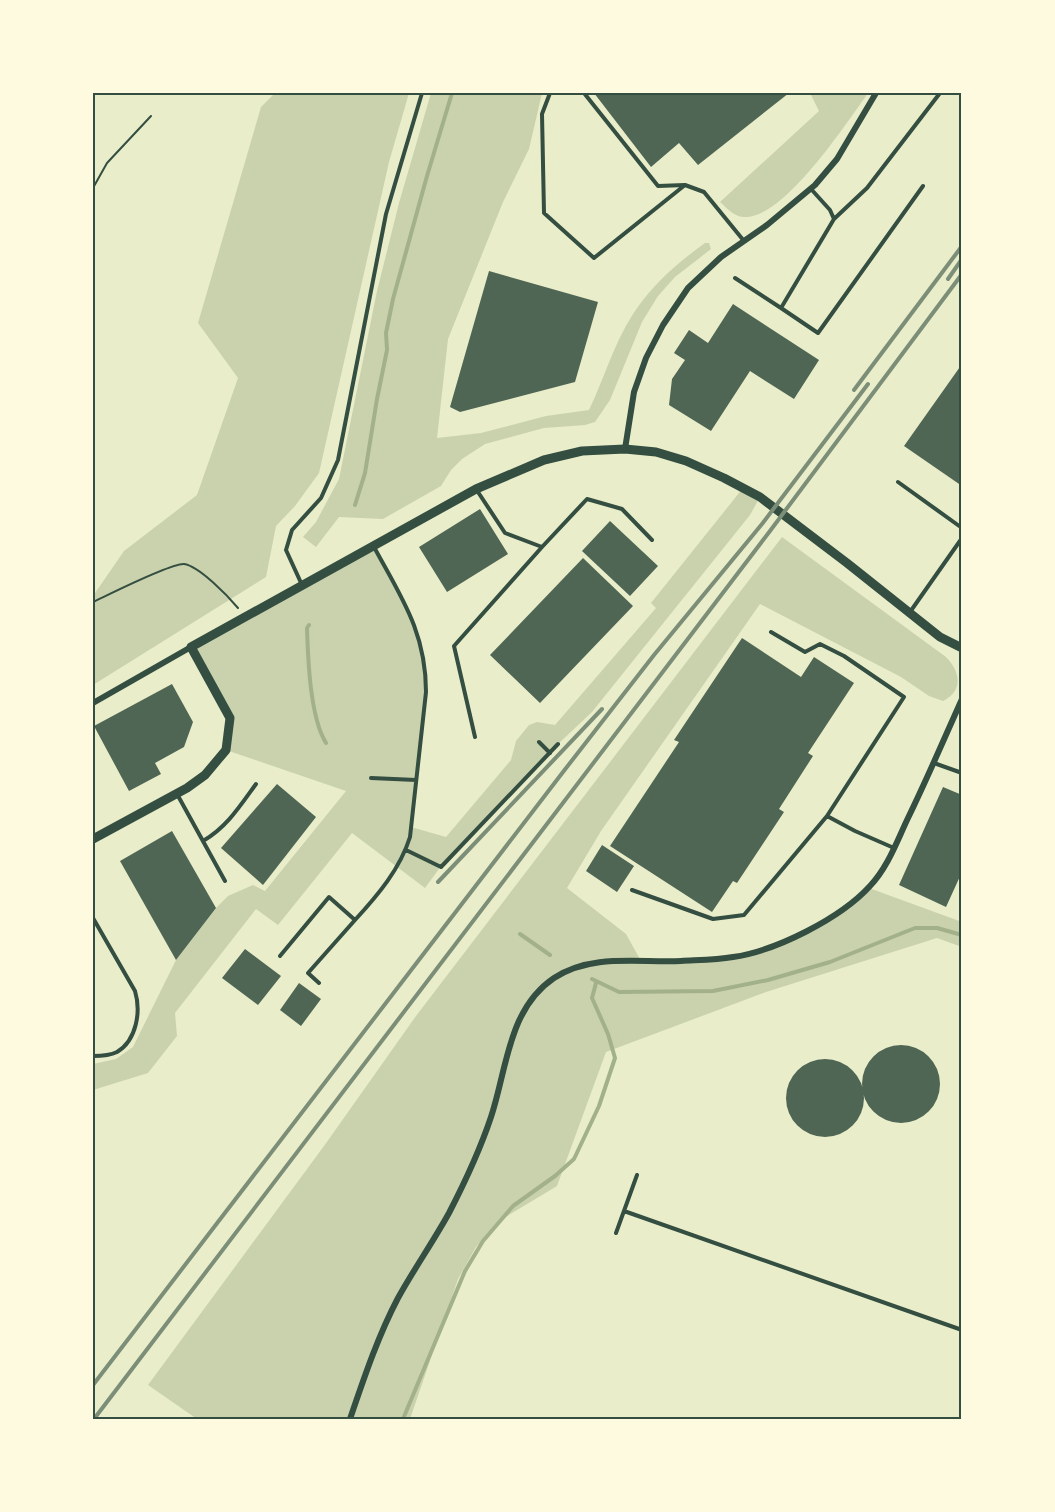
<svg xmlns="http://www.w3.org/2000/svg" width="1055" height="1512" viewBox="0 0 1055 1512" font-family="'PT Serif',serif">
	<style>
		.green { fill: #cad2ad }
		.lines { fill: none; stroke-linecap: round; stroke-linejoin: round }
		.stream { stroke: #a3b18a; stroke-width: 4 }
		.building { fill: #4f6655 }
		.path { stroke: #344e41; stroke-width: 2 }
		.service { stroke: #344e41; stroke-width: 4 }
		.minor { stroke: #344e41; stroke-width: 6 }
		.tertiary { stroke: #344e41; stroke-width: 9 }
		.rail { stroke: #7c8e77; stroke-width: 4 }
		.neatline { fill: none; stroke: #344e41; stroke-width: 2 }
	</style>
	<rect width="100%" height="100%" fill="#e9edc9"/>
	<path class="green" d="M275,93H409L389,162L319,473L295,506L276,526L266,577L93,685V596L124,551L197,495L238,378L198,323L261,107Z
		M431,93H542L529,149L503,202L448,339L437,438L481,433L546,416L589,410C604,379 614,343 633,314C653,284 676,264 705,243H709L711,249L675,277L658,296L642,322L610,400L595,422L585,425L544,428L485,444L462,459L451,470L441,486L383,519L339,517L316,547L303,537L316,522L339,479L377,291L399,203Z
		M810,93H868C846,124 786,215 747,217C735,218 728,209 720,202L819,111Z
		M743,488L760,497L750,515L592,712L558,744L441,866L425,888L352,833L278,925L256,909L175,1013L177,1036L148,1073L93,1090V1064L116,1059L133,1047L176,960L216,908L228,896L253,885L265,891L346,791L226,750L230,718L191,647L373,546L419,635L426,692L411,827L446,837L511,760L516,741L529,725L537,722L555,725L656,608L651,603Z
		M782,537L946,657C960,671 964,691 943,701L929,696L901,677L760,604L601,831L567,888L626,934L641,961L734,957L807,931L869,888L962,922V947L937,938L766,992L606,1052L557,1186L504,1218L476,1247L458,1279L410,1419H197L148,1385L324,1146L416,1016Z"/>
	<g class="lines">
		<path class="stream" d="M355,505L365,473L377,399L387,350L386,333L393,299L427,176L452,93
			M309,625L307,628C308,660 310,717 326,743
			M520,934L550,955
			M592,979L619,992L713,991L768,980L830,962L915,928H937L962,935
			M403,1419L465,1271L483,1241L513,1206L555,1176L574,1159L599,1106L615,1058L608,1034L592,998L596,983"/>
	</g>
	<path class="building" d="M594,93H789L698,165L679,143L651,167Z
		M489,271L598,302L575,382L460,412L450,407Z
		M733,304L819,360L794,399L750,371L711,431L669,405L672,379L685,360L674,353L689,330L708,343Z
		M962,364V486L904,446Z
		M480,509L508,554L447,592L419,547Z
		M610,521L658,566L630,596L582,551Z
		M583,558L633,606L540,703L490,655Z
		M742,638L801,677L814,657L854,683L808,753L813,756L779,809L784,812L737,883L733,881L712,912L610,846L679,742L674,740Z
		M172,684L193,722L184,747L155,763L161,774L129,791L94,726Z
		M277,784L316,817L263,885L221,848Z
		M943,787L962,795V872L946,907L899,885Z
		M172,831L216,908L176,960L120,861Z
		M602,845L634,866L617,892L586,871Z
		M245,949L281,976L258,1005L222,978Z
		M299,983L321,999L301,1026L280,1010Z
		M862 1084a39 39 0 1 1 78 0a39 39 0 1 1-78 0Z
		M786 1098a39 39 0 1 1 78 0a39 39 0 1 1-78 0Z"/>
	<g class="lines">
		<path class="path" d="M93,188L107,163L151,116
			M93,224V226
			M93,602C108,595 171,563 184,564C199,566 228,596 238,608"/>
		<path class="service" d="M550,93L542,114L544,213L594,258L685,185
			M584,93L658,186L685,185L704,192L744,241
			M960,93L962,94
			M811,189L830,210L834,219L781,308L818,333L923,186
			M834,219L867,188L940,93
			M735,278L781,308
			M898,482L962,528
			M476,489L505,533L542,547L587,499L622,509L652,540
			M302,585L286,550L292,530L321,498L338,460L386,214L422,93
			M910,612L962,538
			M771,632L805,652L820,644L844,656L904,697L827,816
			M475,737L454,646L542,547
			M539,742L550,753
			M934,763L962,773
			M371,778L416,780
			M177,794L225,881
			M203,841C227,827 240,806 256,784
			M406,850L441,867L558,744
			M632,890L713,919L744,915L827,816L855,831L894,848
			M93,918L135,991C141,1011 137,1040 117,1052C111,1055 100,1056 93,1056
			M280,956L329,897L355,920C378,895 400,869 410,837L426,692C426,632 401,597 374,547
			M319,983L308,973L355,920
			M624,1211L962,1330
			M616,1233L637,1175"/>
		<path class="minor" d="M625,449L634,392L646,358L663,325L688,288L721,257L767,225L815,185L837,159L876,93
			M93,703L191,647
			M350,1419C364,1378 378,1336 398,1298C414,1269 433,1242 449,1213C465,1182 480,1150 491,1117C507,1069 508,1009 554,978C592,953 639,963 681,961C698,960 716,960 733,957C776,951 841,918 870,886C888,867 897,841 908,818C927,779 944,739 962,699"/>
		<path class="tertiary" d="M93,839L187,788L205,775L226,750L230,718L191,647L476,489L544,460L582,451L625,449L656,452L686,461L724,478L760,497L847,563L940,637L962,648"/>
		<path class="rail" d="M948,279L962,259
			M854,390L962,246
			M438,882L602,709
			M93,1385L563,772L654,655L762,524L868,384
			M94,1419L770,531L962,274"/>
	</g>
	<rect width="1055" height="1512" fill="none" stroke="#fefae0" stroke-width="189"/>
	<rect x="94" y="94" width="866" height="1324" class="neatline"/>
</svg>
